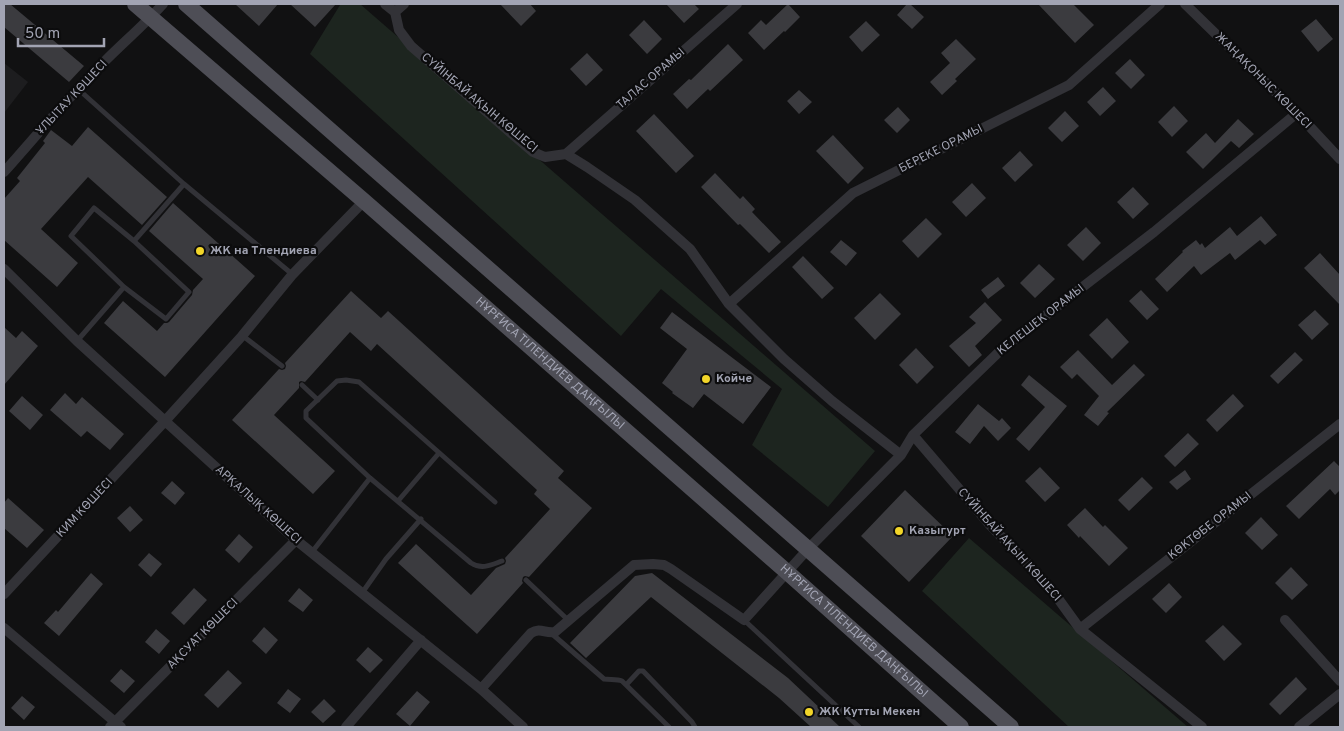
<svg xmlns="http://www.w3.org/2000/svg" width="1344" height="731" viewBox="0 0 1344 731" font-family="Overpass,sans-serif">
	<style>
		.built { fill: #1d1d1f }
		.green { fill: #1d251f }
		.building { fill: #3b3b3f }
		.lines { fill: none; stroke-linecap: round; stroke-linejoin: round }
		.service { stroke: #323237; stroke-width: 5 }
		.minor { stroke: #323237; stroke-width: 10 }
		.primary { stroke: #4e4e56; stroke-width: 16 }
		.poi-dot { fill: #f2d529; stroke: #0c0c0d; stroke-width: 2 }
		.labels { text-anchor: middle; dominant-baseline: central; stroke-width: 4.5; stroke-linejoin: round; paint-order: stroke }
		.street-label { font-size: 12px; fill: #a2a4b3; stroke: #0c0c0d }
		.poi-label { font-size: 12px; font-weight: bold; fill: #a2a4b3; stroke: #0c0c0d; text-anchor: start }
	</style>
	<rect width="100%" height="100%" fill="#111112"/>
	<path class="built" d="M4,63L28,82L4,113Z"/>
	<path class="green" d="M338,4H360L875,451L828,507L752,445L782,389L661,289L621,336L310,54L340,5Z
		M969,538L1188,727H1069L922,591Z"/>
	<path class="building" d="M4,4H10L84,66L69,82L4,27Z
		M235,4H278L259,26Z
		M290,4H336L315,27Z
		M500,4H530L536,11L521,26Z
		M666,4H694L699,9L684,23Z
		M788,4L800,17L785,32L784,31L764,50L748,33L761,20L766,25Z
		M907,4H910L924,17L912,29L897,15Z
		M1038,4H1073L1094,25L1075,43Z
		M1316,19L1333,39L1318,52L1301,31Z
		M644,20L662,39L647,54L629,35Z
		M866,21L880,35L862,52L849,37Z
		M956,39L976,59L955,79L957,81L942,95L930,82L950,63L941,53Z
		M728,44L743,60L710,91L708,89L687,109L673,94L689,79L691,80Z
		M587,53L603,70L586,86L570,69Z
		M1130,59L1145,75L1131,89L1115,73Z
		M1103,87L1116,101L1100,116L1087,102Z
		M799,90L812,102L799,114L787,101Z
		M1174,106L1188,121L1172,137L1158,122Z
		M898,107L910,120L897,133L884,120Z
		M1065,111L1079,126L1062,142L1048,128Z
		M654,114L694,156L676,173L636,131Z
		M1238,119L1254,134L1239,148L1231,141L1203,169L1186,152L1206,133L1215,143Z
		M88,127L167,197L142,225L88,177L41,229L78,263L57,287L4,240V199L20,181L17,178L45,143L43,141L51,130L72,146Z
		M833,135L864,168L848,184L816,151Z
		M1020,151L1033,165L1015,182L1002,168Z
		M715,173L740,199L743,196L755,209L752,212L781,242L769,253L740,224L738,225L701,187Z
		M972,183L986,198L966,217L952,202Z
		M1133,187L1149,204L1133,219L1117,202Z
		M173,203L255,276L165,377L104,323L123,301L157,331L164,323H167L169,322L192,295L193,290L203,279L149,231Z
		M1261,216L1277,235L1265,245L1260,240L1235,260L1230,253L1201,275L1194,266L1167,292L1155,279L1183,252L1182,251L1196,240L1200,245L1202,243L1205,248L1230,227L1237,236Z
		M926,218L942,234L918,258L902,241Z
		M1086,227L1101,243L1083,261L1067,245Z
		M841,240L857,253L846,266L830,252Z
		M1320,253L1340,275V305L1304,268Z
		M803,256L834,288L822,299L792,267Z
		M1039,264L1055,279L1035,298L1020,283Z
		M998,277L1005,286L988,299L981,290Z
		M1141,290L1159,309L1147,320L1129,301Z
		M351,291L381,318L388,311L564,471L558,478L592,508L529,577L525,576L523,577L522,581L523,583L477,634L398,563L416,544L471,595L496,568L505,564L506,561L505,558L550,509L534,494L537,490L377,344L371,351L350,332L305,382L301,381L299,382V388L274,415L335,471L313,494L232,420L279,369L282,370L285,369L286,366L285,363Z
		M880,293L901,314L875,340L854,318Z
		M985,302L1002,320L975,346L982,355L969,367L949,346L976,323L969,317Z
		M1315,310L1329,324L1312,340L1298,325Z
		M672,312L771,387L743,424L704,394L693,408L672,393L673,392L662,383L687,349L660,328Z
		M1107,318L1129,342L1112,359L1089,335Z
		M4,327L16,338L22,331L38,346L4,385Z
		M916,348L934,367L917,384L899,365Z
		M1078,350L1112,385L1134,364L1145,375L1107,412L1109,413L1098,426L1084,415L1099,396L1077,374L1072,379L1060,367Z
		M1295,352L1303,360L1278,384L1270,376Z
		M1029,375L1067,406L1029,451L1016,439L1045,407L1021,385Z
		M65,393L76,404L82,397L124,434L110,450L87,431L81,437L50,410Z
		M1233,394L1244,406L1217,432L1206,420Z
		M22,396L43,415L30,430L9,411Z
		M978,404L999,421L1002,418L1011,428L998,441L984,426L970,444L955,432Z
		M1188,433L1199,444L1175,467L1164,456Z
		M1334,461L1340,467V490L1335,495L1330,489L1299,519L1286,506Z
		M1040,467L1060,488L1045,502L1025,481Z
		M1185,470L1191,479L1177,490L1169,482Z
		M1142,477L1153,488L1129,511L1118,500Z
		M172,481L185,493L175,505L161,493Z
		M905,490L953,536L909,582L861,536Z
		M8,498L44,530L27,548L4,528V503Z
		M130,506L143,520L130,532L117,518Z
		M1085,508L1103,527L1105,525L1128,548L1109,566L1080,536L1079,538L1067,525Z
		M1261,517L1278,535L1262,550L1245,533Z
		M239,534L253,547L239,563L225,550Z
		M149,553L162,564L151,577L138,565Z
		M1291,567L1308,585L1292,600L1275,583Z
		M91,573L103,584L59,636L44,623L56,610L58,612Z
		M652,573L788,678L840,727H811L779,698L651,597L586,658L570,643L635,576Z
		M1169,583L1182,597L1166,613L1152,599Z
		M194,588L207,600L184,625L171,613Z
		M299,588L313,600L303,612L288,601Z
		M1223,625L1242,644L1224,661L1205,641Z
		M264,627L278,640L266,654L252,641Z
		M156,629L170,641L159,654L145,642Z
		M368,647L383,660L370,673L356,660Z
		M121,669L135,681L124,693L110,681Z
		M228,670L242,683L218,708L204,695Z
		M1296,677L1307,689L1280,715L1269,704Z
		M288,689L301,699L290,713L277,703Z
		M417,691L430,702L410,726L396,714Z
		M22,696L35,707L24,720L11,708Z
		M324,699L336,711L323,723L311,712Z"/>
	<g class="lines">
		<path class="service" d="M78,89L184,184L292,274
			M94,208L134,241L189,292L166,319L124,287L71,236Z
			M134,241L184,184
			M243,336L282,366
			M77,341L124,287
			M302,385L318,400
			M398,501L439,453
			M495,502L359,382L346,380L337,381L306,411V418L370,478L471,563C482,570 491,565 502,561
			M312,552L370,478
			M526,580L568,620
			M362,593L386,559L421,519
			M744,620L859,727
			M551,633L604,679C610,680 617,679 622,681L669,727
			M626,685L639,671H643L692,722L695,727"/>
		<path class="minor" d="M385,4L395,12L399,30L411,46L533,152L545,157L566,154L587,167L635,200L690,249L729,304L784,359L832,401L901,455
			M1185,4L1297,113L1340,159
			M395,12L404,4
			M566,154L737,4
			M4,172C37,135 69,96 105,61C124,42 145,24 163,4
			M4,269L77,341L296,540L481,689L523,727
			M729,304L853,193L1069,85L1160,4
			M913,435L990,525L1049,586L1080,629L1202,727
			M4,594L165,421L242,336L292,275L364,201
			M1285,620L1340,681
			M4,628L121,727
			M1080,629L1340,424
			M481,689L531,633C541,627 545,634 555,632L634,565L653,564L664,565L671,569L744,620L808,549L901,455L913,435L1002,349L1154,232L1297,113
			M110,727L296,540
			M346,727L421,640
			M1299,727L1340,694"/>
		<g class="primary">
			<path id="s1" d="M135,4L364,201L787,572L961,727"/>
			<path d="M186,4L1011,727"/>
		</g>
	</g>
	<g class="poi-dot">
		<circle cx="200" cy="251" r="5"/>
		<circle cx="706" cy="379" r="5"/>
		<circle cx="899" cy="531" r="5"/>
		<circle cx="809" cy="712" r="5"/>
	</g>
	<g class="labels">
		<g class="street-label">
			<text transform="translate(651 79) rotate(-41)">ТАЛАС ОРАМЫ</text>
			<text transform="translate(1263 81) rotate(45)">ЖАҢАҚОНЫС КӨШЕСІ</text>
			<text transform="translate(72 98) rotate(-47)">ҰЛЫТАУ КӨШЕСІ</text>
			<text transform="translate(479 103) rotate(40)">СҮЙІНБАЙ АҚЫН КӨШЕСІ</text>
			<text transform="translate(941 149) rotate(-27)">БЕРЕКЕ ОРАМЫ</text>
			<text transform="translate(1041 320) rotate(-38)">КЕЛЕШЕК ОРАМЫ</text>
			<text stroke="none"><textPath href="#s1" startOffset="549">НҰРҒИСА ТІЛЕНДИЕВ ДАҢҒЫЛЫ</textPath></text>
			<text transform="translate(258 505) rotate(42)">АРҚАЛЫҚ КӨШЕСІ</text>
			<text transform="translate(85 508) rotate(-47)">КИМ КӨШЕСІ</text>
			<text transform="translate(1210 526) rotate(-38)">КӨКТӨБЕ ОРАМЫ</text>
			<text transform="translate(1009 545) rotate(48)">СҮЙІНБАЙ АҚЫН КӨШЕСІ</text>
			<text stroke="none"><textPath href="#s1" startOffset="954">НҰРҒИСА ТІЛЕНДИЕВ ДАҢҒЫЛЫ</textPath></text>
			<text transform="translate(203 634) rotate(-45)">АҚСУАТ КӨШЕСІ</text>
		</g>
		<g class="poi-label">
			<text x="210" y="251">ЖК на Тлендиева</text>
			<text x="716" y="379">Койче</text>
			<text x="909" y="531">Казыгурт</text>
			<text x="819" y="712">ЖК Кутты Мекен</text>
		</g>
	</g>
	<rect width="1344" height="731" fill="none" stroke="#a2a4b3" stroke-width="10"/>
	<path d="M18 38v8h86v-8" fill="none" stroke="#a2a4b3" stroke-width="2.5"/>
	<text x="25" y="38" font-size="15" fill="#a2a4b3" stroke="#0c0c0d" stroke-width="4" paint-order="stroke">50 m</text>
</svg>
